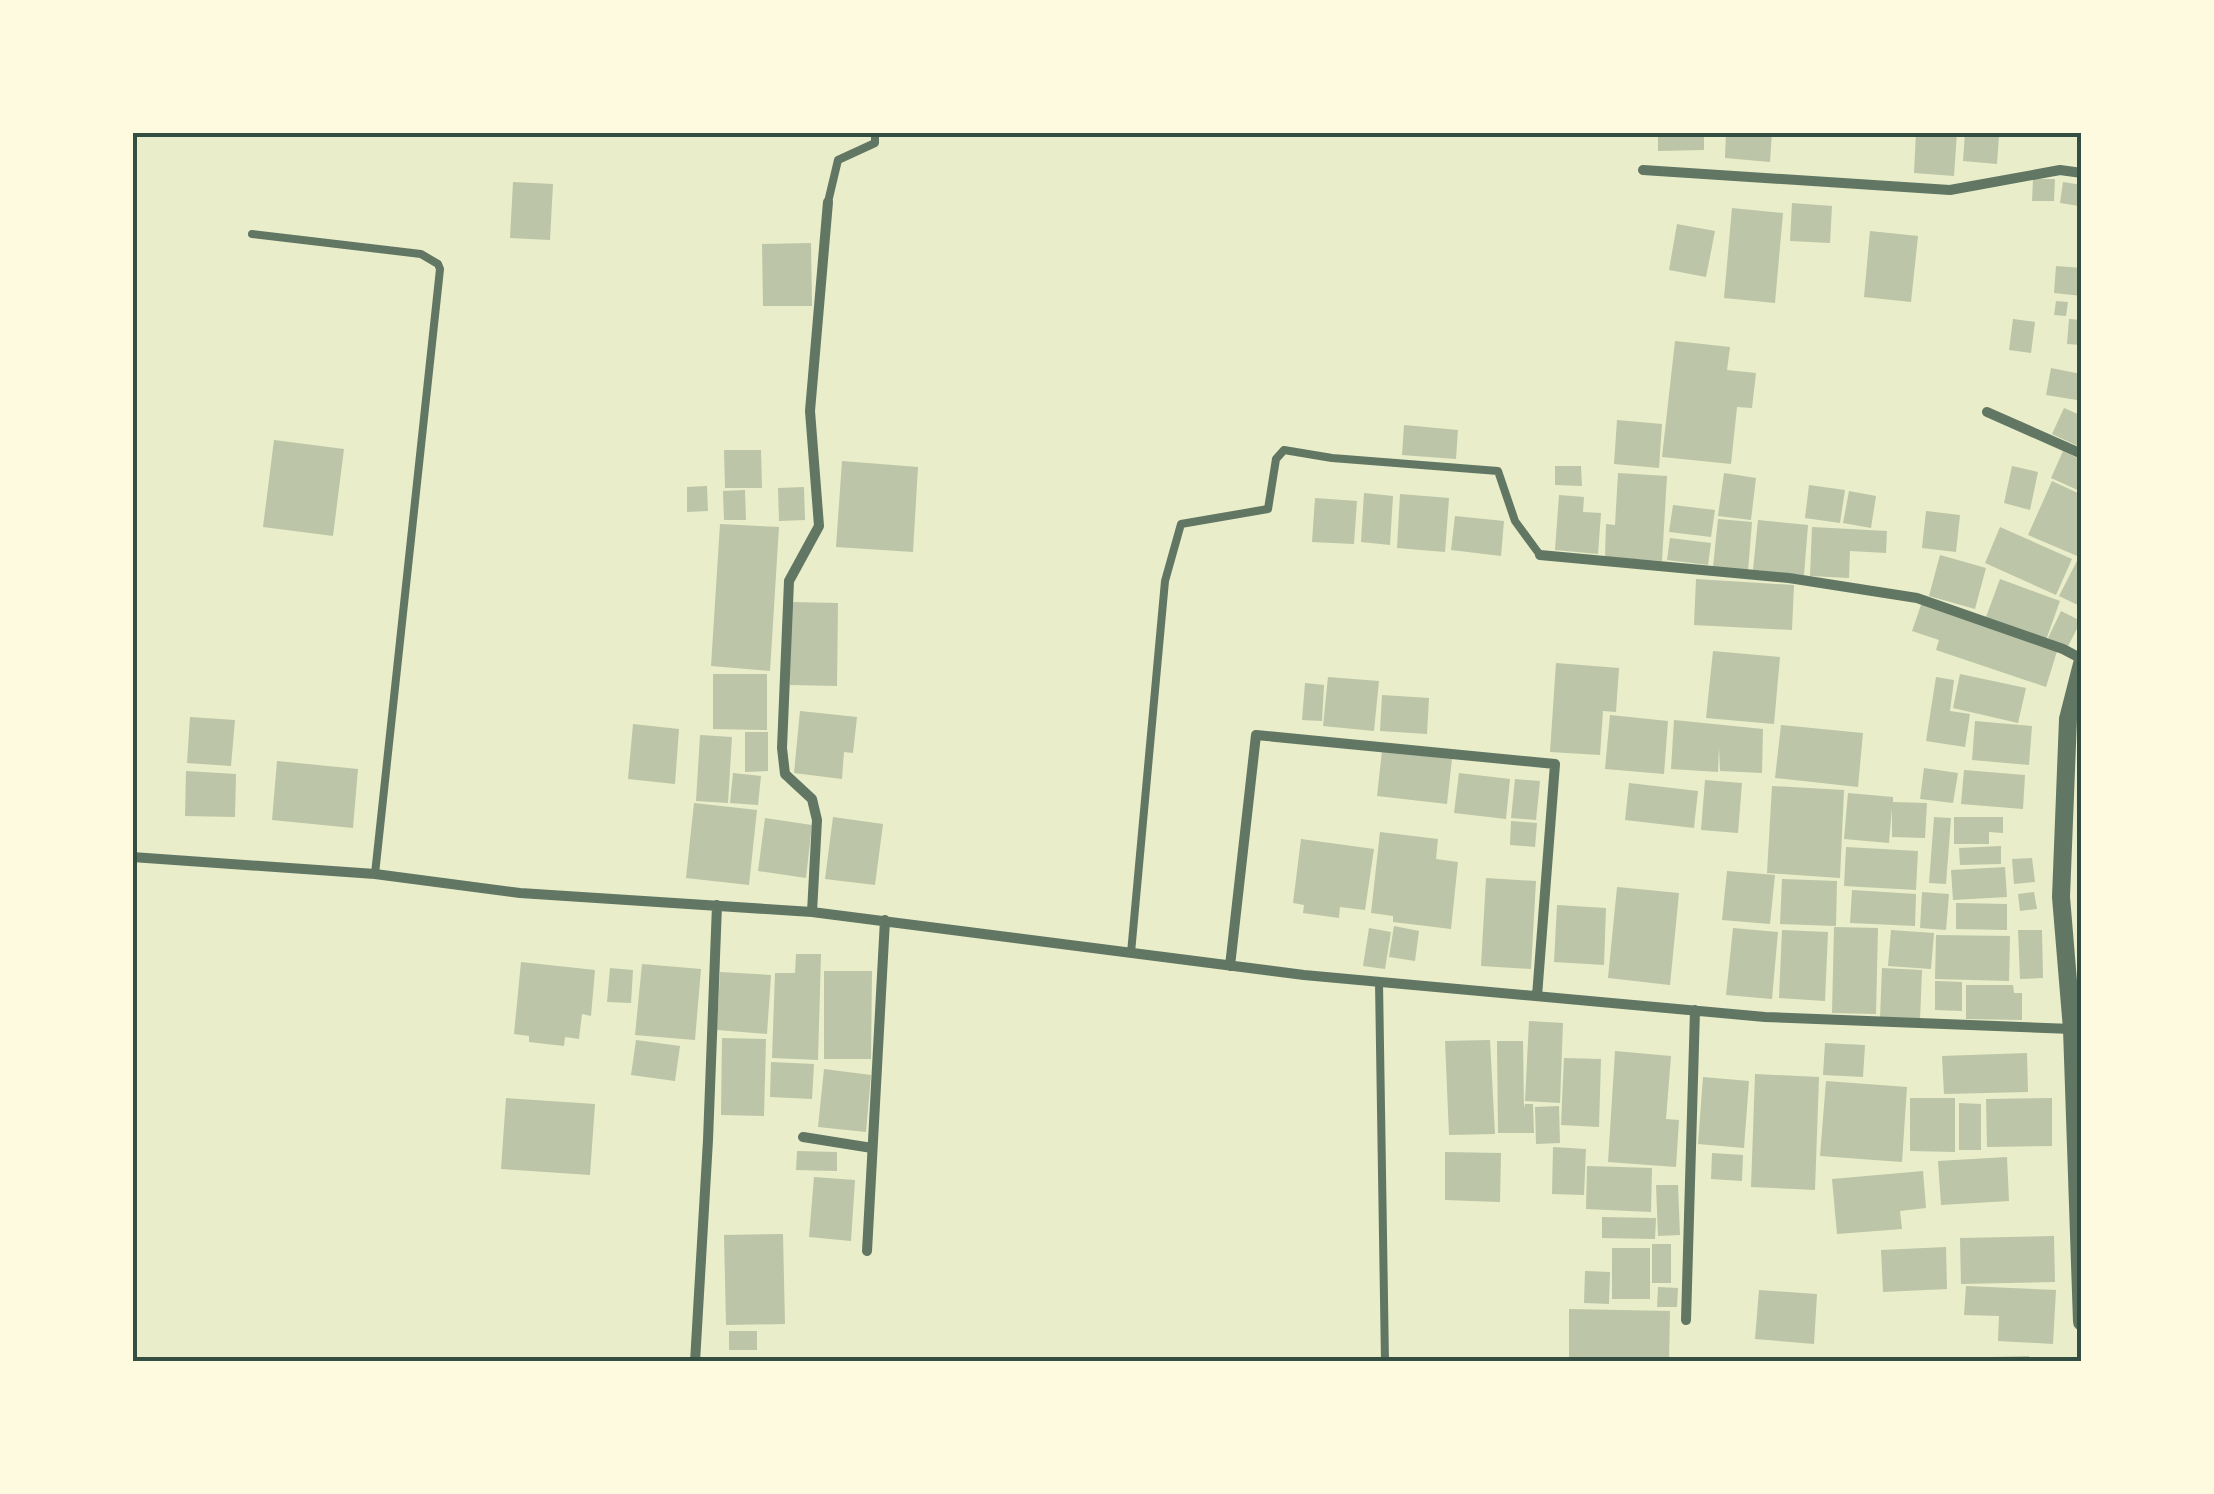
<svg xmlns="http://www.w3.org/2000/svg" width="2214" height="1494" viewBox="0 0 2214 1494" font-family="'Alegreya Sans',sans-serif">
	<style>
		.building { fill: #bcc5a7 }
		.lines { fill: none; stroke-linecap: round; stroke-linejoin: round }
		.service { stroke: #617663; stroke-width: 8 }
		.minor { stroke: #617663; stroke-width: 10 }
		.tertiary { stroke: #617663; stroke-width: 18 }
		.neatline { fill: none; stroke: #344e41; stroke-width: 4 }
	</style>
	<rect width="100%" height="100%" fill="#e9edc9"/>
	<path class="building" d="M1658,132H1704V150L1658,151Z
		M1726,132H1772L1770,162L1725,158Z
		M1916,132H1957L1954,176L1914,173Z
		M1965,133L1999,136L1997,164L1963,161Z
		M2033,179H2055L2054,201H2032Z
		M513,182L553,184L550,240L510,238Z
		M2063,182L2082,185L2079,206L2060,203Z
		M1792,203L1832,206L1830,243L1790,241Z
		M1732,208L1783,213L1775,303L1724,298Z
		M1677,224L1715,231L1706,277L1669,270Z
		M1870,231L1918,236L1911,302L1864,297Z
		M811,243L812,306H763L762,244Z
		M2056,266L2082,268V296L2054,293Z
		M2056,301L2068,302L2066,316L2054,315Z
		M2013,319L2035,322L2031,353L2009,350Z
		M2069,319L2082,320V345L2067,344Z
		M1675,341L1730,347L1727,370L1756,373L1752,408L1737,407L1731,464L1662,457Z
		M2051,368L2081,374L2077,400L2046,395Z
		M2064,408L2082,416V448L2052,434Z
		M1617,420L1662,424L1659,468L1614,464Z
		M1404,425L1458,430L1456,459L1402,455Z
		M274,440L344,449L333,536L263,527Z
		M724,450H761L762,488H725Z
		M2063,451L2082,460V492L2051,478Z
		M842,461L918,467L913,552L836,547Z
		M1555,466H1581L1582,486L1555,485Z
		M2012,466L2038,472L2030,510L2004,503Z
		M1618,473L1667,476L1662,561L1605,557L1606,524L1615,525Z
		M1724,473L1756,478L1751,520L1718,516Z
		M2052,481L2082,495V558L2028,535Z
		M1809,485L1845,490L1840,523L1805,518Z
		M707,486L708,511L687,512V487Z
		M804,487L805,520L779,521L778,488Z
		M745,490L746,520H724L723,491Z
		M1849,491L1876,496L1871,528L1843,523Z
		M1364,493L1393,496L1390,545L1361,542Z
		M1400,494L1449,498L1445,552L1397,548Z
		M1559,495L1584,497L1583,512L1601,513L1598,554L1555,550Z
		M1315,498L1357,501L1354,544L1312,542Z
		M1673,505L1715,510L1711,537L1669,532Z
		M1926,511L1960,515L1956,552L1922,548Z
		M1455,516L1504,521L1501,556L1451,550Z
		M1718,519L1752,522L1748,571L1713,567Z
		M1758,520L1808,525L1804,575L1753,570Z
		M720,524L779,527L770,671L711,666Z
		M1812,527L1887,531L1886,553L1850,551L1849,578L1810,576Z
		M2000,527L2072,559L2056,595L1985,563Z
		M1670,538L1711,543L1708,565L1667,560Z
		M1940,555L1986,568L1975,609L1929,596Z
		M2077,561L2082,563V607L2059,596Z
		M1696,579L1794,585L1792,630L1694,625Z
		M2000,579L2060,601L2046,640L1986,617Z
		M791,602L838,603L837,686L790,685Z
		M1922,602L2058,648L2046,687L1936,650L1939,640L1912,631Z
		M2061,611L2081,621L2067,648L2048,638Z
		M1713,651L1780,657L1774,724L1706,718Z
		M1556,663L1619,668L1616,712L1603,711L1600,755L1550,752Z
		M713,674H767V730L713,729Z
		M1960,674L2026,688L2018,723L1953,708Z
		M1328,677L1379,681L1374,731L1323,726Z
		M1936,677L1954,680L1950,711L1970,714L1965,747L1926,741Z
		M1305,683L1324,685L1322,721L1302,720Z
		M1382,695L1429,698L1427,734L1380,731Z
		M800,711L857,717L853,753L844,752L842,779L794,773Z
		M1610,715L1668,721L1664,774L1605,769Z
		M190,717L235,720L231,766L187,763Z
		M1674,720L1763,729L1762,773L1720,771L1719,747L1718,772L1671,769Z
		M1975,721L2032,726L2029,765L1972,760Z
		M633,724L679,729L675,784L628,779Z
		M1781,725L1863,733L1858,787L1775,778Z
		M745,732H768V771L745,772Z
		M700,735L732,737L728,803L696,801Z
		M1382,751L1452,759L1447,804L1377,796Z
		M277,761L358,769L353,828L272,820Z
		M1924,768L1958,773L1953,803L1920,799Z
		M1964,770L2025,775L2023,809L1961,804Z
		M186,771L236,774L235,817L185,816Z
		M733,773L761,776L758,805L730,803Z
		M1459,773L1510,779L1506,819L1454,813Z
		M1515,779L1540,781L1536,820L1511,818Z
		M1705,780L1742,783L1738,833L1701,830Z
		M1629,783L1698,791L1694,828L1625,820Z
		M1772,786L1844,790L1840,878L1767,873Z
		M1848,793L1893,797V802L1927,803L1925,838L1892,837V808L1889,843L1844,839Z
		M694,803L757,810L749,885L686,878Z
		M833,817L883,824L875,885L825,879Z
		M1934,817L1951,818L1946,884L1929,883Z
		M1954,817H2003V833L1989,832V844H1954Z
		M765,818L812,825L806,878L758,871Z
		M1511,821L1537,823L1535,847L1510,845Z
		M1380,832L1438,839L1436,859L1458,862L1451,929L1393,922V916L1371,913Z
		M1301,839L1374,849L1365,910L1340,907L1339,918L1303,913L1304,905L1293,903Z
		M2001,846V864L1960,865L1959,848Z
		M1846,847L1918,851L1916,890L1844,886Z
		M2032,858L2035,882L2014,884L2012,859Z
		M2005,867L2007,897L1953,900L1951,870Z
		M1727,871L1775,875L1770,924L1722,920Z
		M1486,878L1536,881L1531,969L1481,966Z
		M1782,879L1837,881L1836,926L1780,924Z
		M1617,887L1679,893L1670,985L1608,978Z
		M1852,890L1916,894L1915,926L1850,923Z
		M1922,892L1949,894L1946,930L1920,928Z
		M2034,892L2037,909L2020,911L2018,894Z
		M1956,903L2007,904V930L1956,929Z
		M1557,905L1606,908L1604,965L1554,962Z
		M1394,926L1419,931L1415,961L1389,957Z
		M1834,927L1878,928L1876,1014L1832,1013Z
		M1369,928L1391,932L1385,969L1363,966Z
		M1733,928L1778,932L1772,999L1726,995Z
		M1782,930L1828,932L1825,1001L1779,998Z
		M1891,930L1934,933L1931,969L1888,966Z
		M2018,930H2042L2043,978L2020,979Z
		M1936,935L2010,936L2009,981L1935,979Z
		M796,954H821L818,1060L772,1058L775,973H795Z
		M521,962L595,970L591,1016L582,1014L579,1039L565,1037L564,1046L529,1042V1036L514,1034Z
		M642,964L701,969L695,1040L635,1035Z
		M610,968L633,970L631,1003L607,1002Z
		M1882,968L1922,970L1920,1021L1880,1019Z
		M824,971H872L871,1059H824Z
		M720,972L771,975L767,1034L717,1030Z
		M1935,981L1962,982V1011L1935,1010Z
		M1966,985H2013L2014,993H2022V1020L1966,1019Z
		M1529,1021L1563,1023L1560,1103L1525,1101Z
		M722,1038L766,1039L764,1116L721,1115Z
		M636,1040L680,1046L675,1081L631,1075Z
		M1490,1040L1495,1134L1449,1135L1445,1041Z
		M1497,1041H1523L1524,1108L1525,1104H1533L1534,1133H1498Z
		M1825,1043L1865,1045L1863,1077L1823,1075Z
		M1615,1051L1671,1056L1666,1119L1679,1120L1676,1167L1608,1162Z
		M2027,1053L2028,1092L1944,1094L1942,1056Z
		M1564,1058L1601,1059L1599,1127L1561,1125Z
		M771,1062L814,1064L812,1099L770,1097Z
		M824,1069L871,1075L866,1132L818,1127Z
		M1755,1074L1819,1077L1815,1190L1751,1187Z
		M1703,1077L1749,1081L1744,1148L1698,1144Z
		M1826,1081L1907,1087L1902,1162L1820,1156Z
		M506,1098L595,1104L590,1175L501,1169Z
		M1910,1098H1955V1152L1910,1151Z
		M2052,1098V1146L1987,1147L1986,1099Z
		M1959,1103L1981,1104V1150H1959Z
		M1559,1106L1560,1143L1536,1144L1535,1107Z
		M1553,1147L1586,1149L1584,1195L1552,1194Z
		M797,1151L837,1152V1171L796,1170Z
		M1445,1152L1501,1153L1500,1202L1445,1200Z
		M1712,1153L1743,1155L1742,1181L1711,1179Z
		M2007,1157L2009,1201L1941,1205L1938,1161Z
		M1587,1166L1652,1168L1651,1212L1586,1209Z
		M1923,1171L1926,1208L1900,1211L1902,1229L1837,1234L1832,1179Z
		M814,1177L855,1180L851,1241L809,1237Z
		M1656,1185H1678L1680,1235L1658,1236Z
		M1602,1217L1656,1218L1655,1239L1602,1238Z
		M783,1234L785,1324L726,1325L724,1235Z
		M2054,1236L2055,1282L1961,1284L1960,1238Z
		M1652,1244H1671V1283H1652Z
		M1946,1247L1947,1289L1883,1292L1881,1250Z
		M1612,1248H1650V1299H1612Z
		M1585,1271L1610,1272L1609,1304L1584,1303Z
		M1966,1286L2056,1290L2053,1344L1998,1341L1999,1316L1964,1315Z
		M1658,1287L1678,1288L1677,1307H1657Z
		M1759,1290L1817,1294L1814,1344L1755,1339Z
		M1569,1309L1670,1311L1669,1362H1569Z
		M729,1331H757V1350H729Z
		M2029,1356V1362H1991V1357Z"/>
	<g class="lines">
		<path class="service" d="M828,202L838,160L875,143V132
			M252,234L421,254L438,264L440,269L375,874
			M1131,953L1165,581L1181,524L1268,509L1276,459L1284,450L1332,458L1498,471L1515,521L1540,555
			M1379,982L1385,1362"/>
		<path class="minor" d="M1643,170L1950,190L2060,170L2082,173
			M1987,412L2082,454
			M1540,555L1789,578L1917,598L2063,649L2082,659
			M132,857L375,874L520,893L812,912L1304,975L1765,1017L2072,1029
			M812,912L817,820L812,799L785,774L782,748L789,581L819,526L810,411L828,202
			M1230,966L1256,735L1555,764L1537,996
			M803,1137L872,1148
			M867,1251L885,920
			M1686,1320L1695,1010
			M695,1362L708,1140L717,905"/>
		<path class="tertiary" d="M2082,664L2068,719L2061,897L2072,1029L2082,1322"/>
	</g>
	<rect width="2214" height="1494" fill="none" stroke="#fefae0" stroke-width="270"/>
	<rect x="135" y="135" width="1944" height="1224" class="neatline"/>
</svg>
